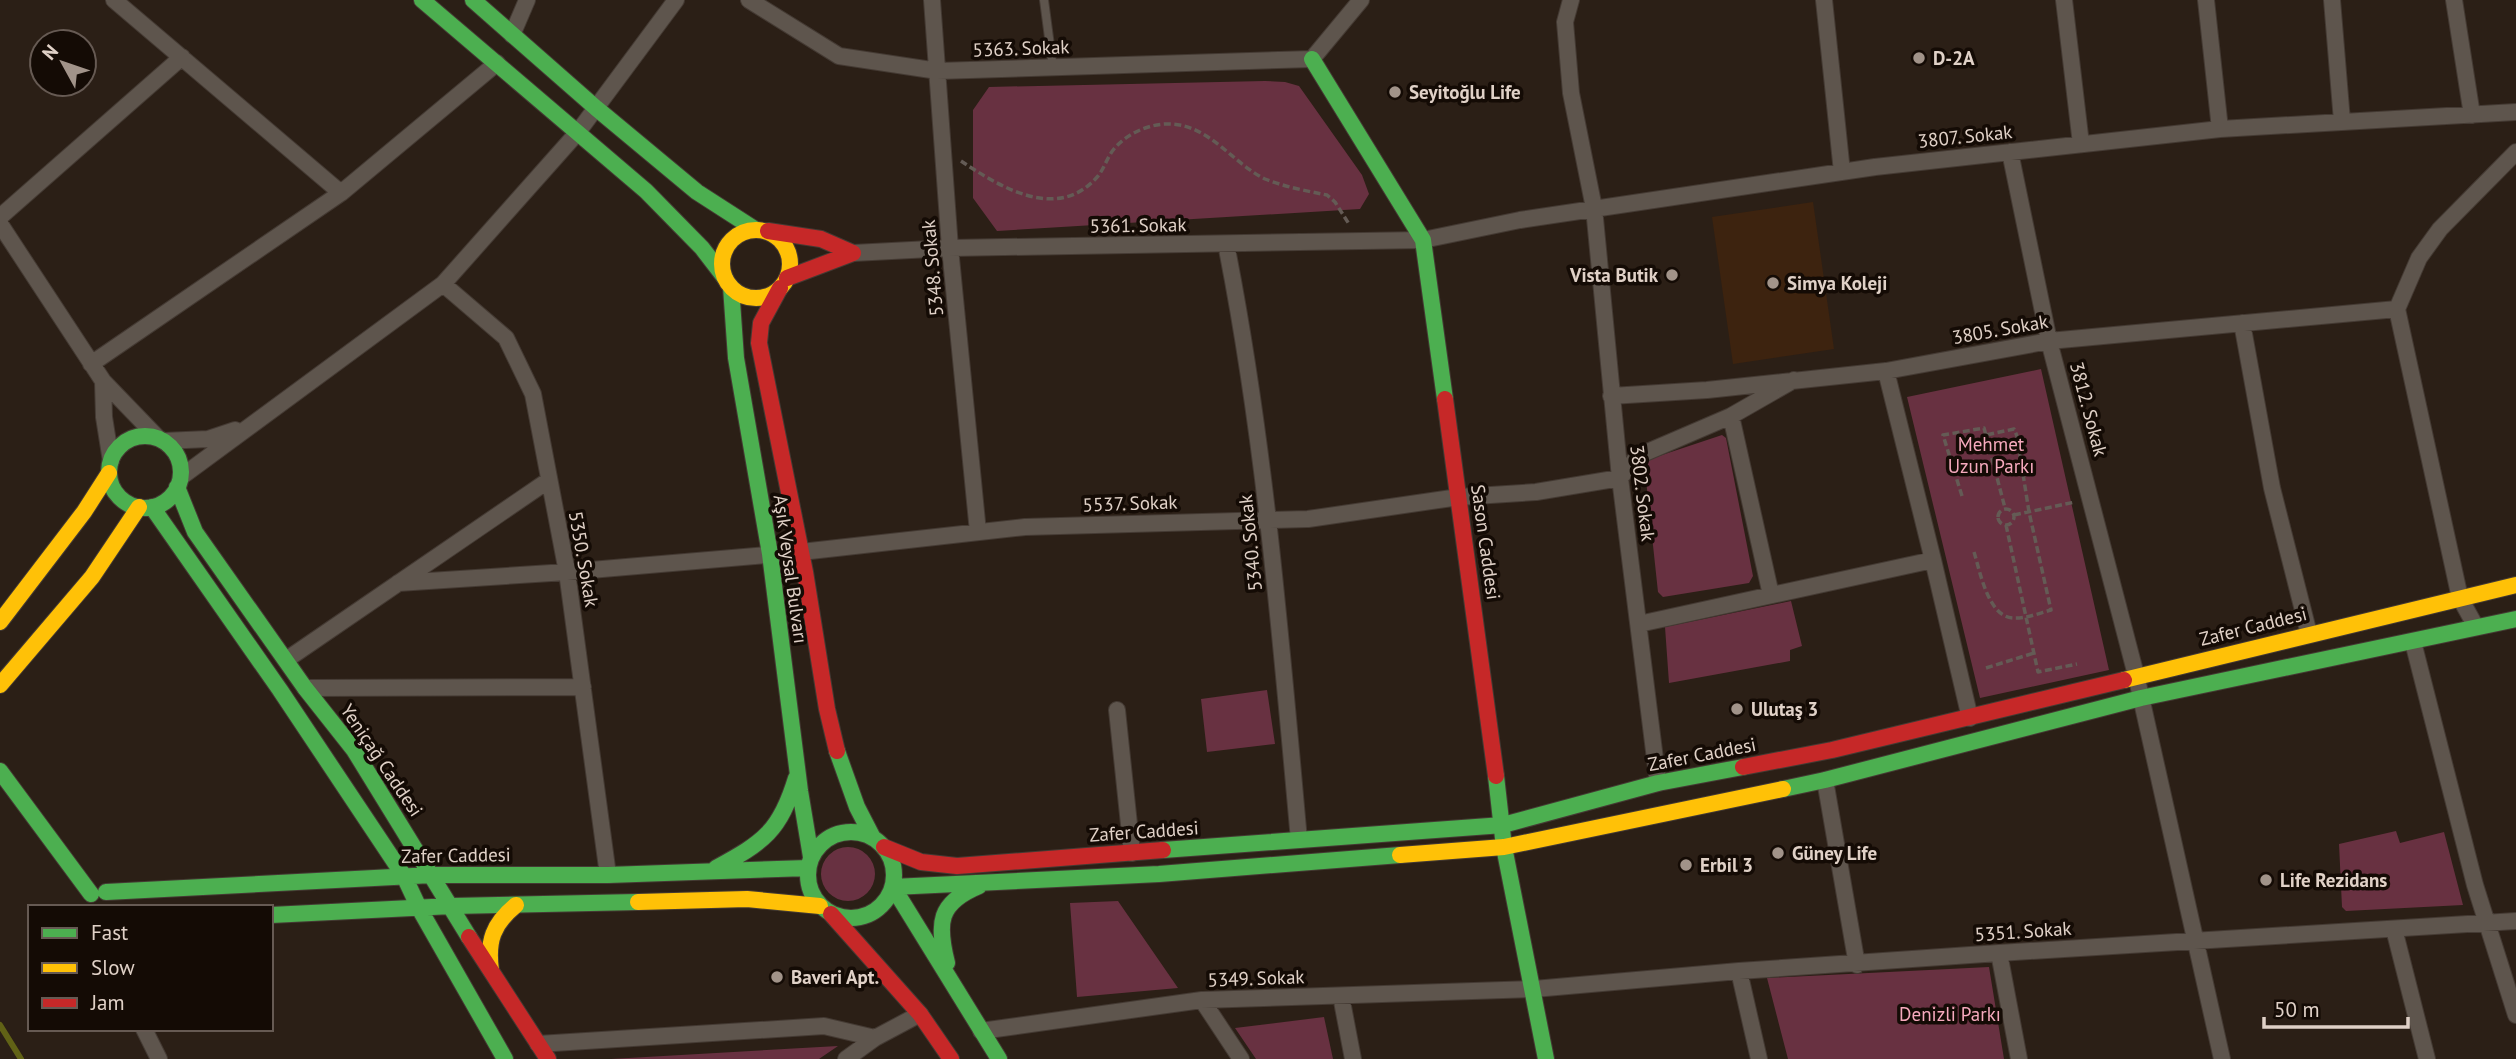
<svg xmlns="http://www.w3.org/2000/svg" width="2516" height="1059" viewBox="0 0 2516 1059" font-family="'PT Sans',sans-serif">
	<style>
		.built { fill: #3d230f }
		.green { fill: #683141 }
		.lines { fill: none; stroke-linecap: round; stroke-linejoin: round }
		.stream { stroke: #616216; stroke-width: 6 }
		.lane-casing { stroke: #443a33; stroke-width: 10 }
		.street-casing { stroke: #443a33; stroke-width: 18 }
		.fast-casing { stroke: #443a33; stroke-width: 18 }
		.slow-casing { stroke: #443a33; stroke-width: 18 }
		.jam-casing { stroke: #443a33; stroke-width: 18 }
		.path { stroke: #645b55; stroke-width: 3.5; stroke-dasharray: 7 3.5; stroke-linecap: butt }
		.lane { stroke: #5e554d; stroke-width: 8 }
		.street { stroke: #5e554d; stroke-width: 16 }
		.fast { stroke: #4caf50; stroke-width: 16 }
		.slow { stroke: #ffc107; stroke-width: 16 }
		.jam { stroke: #c62828; stroke-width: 16 }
		.poi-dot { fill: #a19389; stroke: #140b05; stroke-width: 2.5 }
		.labels { text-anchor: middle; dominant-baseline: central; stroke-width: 7; stroke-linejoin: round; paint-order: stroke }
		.street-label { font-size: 19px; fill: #e0d1c7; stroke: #140b05 }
		.poi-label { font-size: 19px; font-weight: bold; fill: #e0d1c7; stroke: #140b05; text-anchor: start }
		.park-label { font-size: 19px; fill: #f7aabe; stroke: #140b05 }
	</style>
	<rect width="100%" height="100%" fill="#2b1f16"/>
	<path class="built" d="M1813,202L1834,349L1733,364L1712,217Z"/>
	<path class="green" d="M1265,81L1285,82L1299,86L1362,175L1369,194L1360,209L997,231L973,198V110L989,87Z
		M2041,369L2109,670L1980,698L1907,397Z
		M1722,435L1726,438L1753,576L1749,583L1663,597L1658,592L1644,461Z
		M1791,601L1802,646L1790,650V661L1669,683L1665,627Z
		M1267,690L1275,744L1207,752L1201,699Z
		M2396,831L2400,843L2444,832L2463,905L2346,911L2342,907L2339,844Z
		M821 874a27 27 0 1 1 54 0a27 27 0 1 1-54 0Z
		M1118,901L1178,988L1077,997L1070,903Z
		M1989,967L2004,1059H1788L1767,978Z
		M1324,1017L1333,1059H1256L1235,1028Z
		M838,1046L819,1059H611Z"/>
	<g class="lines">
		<path class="stream" d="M0,1025L21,1059"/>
		<defs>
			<path id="lane" d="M1044,0L1053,68"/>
			<path id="street" d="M114,0L341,193
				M749,0L839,56L938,71L1312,59L1361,0
				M932,0L950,248L978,532
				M1571,0L1565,22L1571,93L1594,208L1620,478L1658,783
				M1824,0L1842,172
				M2064,0L2081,144
				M2206,0L2220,129
				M2332,0L2342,121
				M2454,0L2472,115
				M512,35L527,0
				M2010,152L2049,341L2136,675L2222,1059
				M0,217L182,57
				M0,224L103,381L158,438
				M1226,244C1265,441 1281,641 1299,840
				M853,253L950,248L1423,240L1520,220L1875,167L2220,129L2516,112
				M443,284L506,338L533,394L567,572L608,875
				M2397,309L2460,598L2476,627
				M2397,309L2419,258L2440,229L2516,152
				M2242,323L2272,488L2309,634
				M91,364L341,193L497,63
				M1886,371L1933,560L1970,718
				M103,381L104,417L111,461
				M1611,396L1707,390L1886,371L2049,341L2397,309
				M1731,416L1771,595
				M164,441L208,439L235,430
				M181,477L443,284L578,132L676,0
				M398,583L567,572L801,552L1025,527L1308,519L1459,497L1536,492L1620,478L1638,456L1731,416L1794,380
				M1639,624L1933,560
				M2413,642L2475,885L2516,1015
				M286,660L549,480
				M305,688L583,687
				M1117,710L1132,853
				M1825,780L1857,965
				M2394,929L2427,1059
				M1999,953L2019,1059
				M1739,971L1759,1059
				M1341,996L1353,1059
				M1202,1000L1241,1059
				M144,1029L159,1059
				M981,1031L1202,1000L1534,989L1739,971L1999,953L2516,921
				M538,1044L824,1026L875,1038
				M846,1059L875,1038L920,1014"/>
			<path id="fast" d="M422,0L646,191L702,248L725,278
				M473,0L596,108L697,192L756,230
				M1312,59L1423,240L1445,399
				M731,287L736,358L770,554L800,791L811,857
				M109 472a36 36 0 1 1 72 0a36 36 0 1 1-72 0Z
				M177,487L195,532L305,688L354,750L469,937
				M152,507L280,690L404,876L419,908L505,1059
				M837,751L857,807L873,838
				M0,771L91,894
				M1496,776L1504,847L1546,1059
				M1783,789L1825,780L2141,698L2516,619
				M808 875a43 43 0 1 1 86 0a43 43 0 1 1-86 0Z
				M1163,850L1503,825L1658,783L1743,767
				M716,868C764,842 780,831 796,778
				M106,892L432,875H608L808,868
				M271,915L452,906L638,902
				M947,963C937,923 938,903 979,886
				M999,1059L893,887L1159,874L1400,855"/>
			<path id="slow" d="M722 264a34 34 0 1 1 68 0a34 34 0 1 1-68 0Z
				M0,622L84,512L109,473
				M2124,680L2516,585
				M0,685L92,577L139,507
				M1400,855L1504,847L1783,789
				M638,902L747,899L820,906
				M491,970C487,941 493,924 516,905"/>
			<path id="jam" d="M768,231L821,239L853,253L787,278
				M780,288L761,323L759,343L805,572L827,709L837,751
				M1445,399L1496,776
				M1743,767L1832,750L2124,680
				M884,847L921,862L957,866L1163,850
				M831,914L920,1014L951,1059
				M469,937L548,1059"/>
		</defs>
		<use href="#lane" class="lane-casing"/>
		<use href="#street" class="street-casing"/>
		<use href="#fast" class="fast-casing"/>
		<use href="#slow" class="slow-casing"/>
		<use href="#jam" class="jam-casing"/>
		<path class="path" d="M961,161C1000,187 1058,223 1098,176C1103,170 1106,161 1111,153C1123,135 1149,123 1170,124C1210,125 1232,163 1265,179C1285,187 1307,191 1327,195L1335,202L1349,224
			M1962,496L1943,435L1984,428L2005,508
			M1998 517a8 8 0 1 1 16 0a8 8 0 1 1-16 0Z
			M2014,515L2075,502
			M2006,525L2038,672L2077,664
			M1974,552C1980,571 1988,617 2013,618C2025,619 2040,613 2051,610L2029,512L2017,436L2014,429L1986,435
			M1986,668L2034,653"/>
		<use href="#lane" class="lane"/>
		<use href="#street" class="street"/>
		<use href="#fast" class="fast"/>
		<use href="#slow" class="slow"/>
		<use href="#jam" class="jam"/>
	</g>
	<g class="poi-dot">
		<circle cx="1919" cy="58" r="7"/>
		<circle cx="1395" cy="92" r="7"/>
		<circle cx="1672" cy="275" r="7"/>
		<circle cx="1773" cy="283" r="7"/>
		<circle cx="1737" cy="709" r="7"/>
		<circle cx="1778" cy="853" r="7"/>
		<circle cx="1686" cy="865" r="7"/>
		<circle cx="2266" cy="880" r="7"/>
		<circle cx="777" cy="977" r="7"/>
	</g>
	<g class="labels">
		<g class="street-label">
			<text transform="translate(1021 48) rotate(-2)">5363. Sokak</text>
			<text transform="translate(1965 136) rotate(-6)">3807. Sokak</text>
			<text transform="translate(1138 225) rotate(-1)">5361. Sokak</text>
			<text transform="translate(932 268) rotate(-95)">5348. Sokak</text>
			<text transform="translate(2000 329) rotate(-10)">3805. Sokak</text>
			<text transform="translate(2089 409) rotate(75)">3812. Sokak</text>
			<text transform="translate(1643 493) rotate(83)">3802. Sokak</text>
			<text transform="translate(1130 503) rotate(-2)">5537. Sokak</text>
			<text transform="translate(1486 542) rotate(82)">Sason Caddesi</text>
			<text transform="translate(1250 543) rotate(-96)">5340. Sokak</text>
			<text transform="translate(584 559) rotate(80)">5350. Sokak</text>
			<text transform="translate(791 569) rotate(82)">Aşık Veysal Bulvarı</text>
			<text transform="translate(2253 626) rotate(-14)">Zafer Caddesi</text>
			<text transform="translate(1702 754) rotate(-11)">Zafer Caddesi</text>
			<text transform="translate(382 760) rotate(56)">Yeniçağ Caddesi</text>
			<text transform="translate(1144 831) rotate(-4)">Zafer Caddesi</text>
			<text transform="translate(456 855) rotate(-1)">Zafer Caddesi</text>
			<text transform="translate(2023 931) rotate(-4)">5351. Sokak</text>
			<text transform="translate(1256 978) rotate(-2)">5349. Sokak</text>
		</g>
		<g class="poi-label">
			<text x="1933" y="58">D-2A</text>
			<text x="1409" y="92">Seyitoğlu Life</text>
			<text x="1658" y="275" text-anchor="end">Vista Butik</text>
			<text x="1787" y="283">Simya Koleji</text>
			<text x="1751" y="709">Ulutaş 3</text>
			<text x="1792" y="853">Güney Life</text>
			<text x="1700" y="865">Erbil 3</text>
			<text x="2280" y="880">Life Rezidans</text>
			<text x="791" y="977">Baveri Apt.</text>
		</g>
		<g class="park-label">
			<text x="1991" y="444">Mehmet<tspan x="1991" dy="22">Uzun Parkı</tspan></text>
			<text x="1950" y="1014">Denizli Parkı</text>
		</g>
	</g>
	<rect x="28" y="905" width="245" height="126" fill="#140b05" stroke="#665a53" stroke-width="2"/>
	<rect x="42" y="928" width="35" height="10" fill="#4caf50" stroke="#665a53" stroke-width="2"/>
	<text x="91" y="940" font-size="21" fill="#e0d1c7">Fast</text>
	<rect x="42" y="963" width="35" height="10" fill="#ffc107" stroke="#665a53" stroke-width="2"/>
	<text x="91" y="975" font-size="21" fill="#e0d1c7">Slow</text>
	<rect x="42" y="998" width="35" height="10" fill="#c62828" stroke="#665a53" stroke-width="2"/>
	<text x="91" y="1010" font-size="21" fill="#e0d1c7">Jam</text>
	<g transform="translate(63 63) rotate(310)"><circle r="33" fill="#140b05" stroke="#665a53" stroke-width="2"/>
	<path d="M0-5L12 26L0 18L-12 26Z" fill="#a19389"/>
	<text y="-10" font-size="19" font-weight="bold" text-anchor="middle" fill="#e0d1c7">N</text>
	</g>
	<path d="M2264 1017v10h144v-10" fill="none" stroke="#e0d1c7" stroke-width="3.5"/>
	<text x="2274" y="1017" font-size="21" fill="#e0d1c7" stroke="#140b05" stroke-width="5" paint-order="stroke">50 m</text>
</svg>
